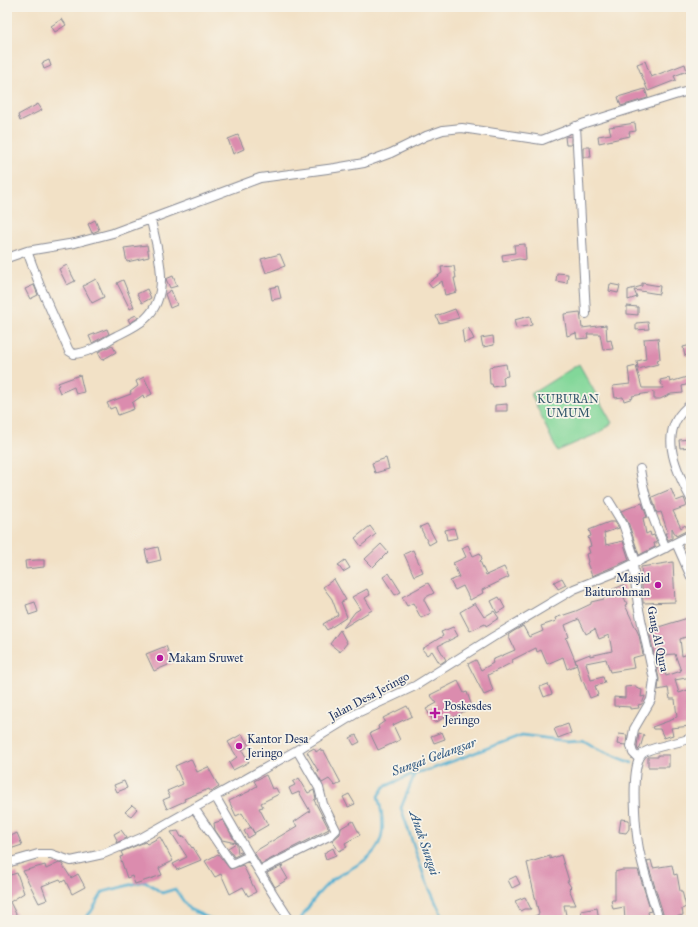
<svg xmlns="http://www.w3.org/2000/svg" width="698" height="927" viewBox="0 0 698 927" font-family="'IM FELL Great Primer',serif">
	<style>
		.green { fill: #82d799; stroke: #4e837c }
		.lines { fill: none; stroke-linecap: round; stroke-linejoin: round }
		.stream { stroke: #54b1d2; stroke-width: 2.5 }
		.building { fill: #db8cae; fill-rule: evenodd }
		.minor-casing { stroke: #868892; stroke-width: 10 }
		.minor { stroke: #fff; stroke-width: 8 }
		.poi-dot { fill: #b5179e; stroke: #f7f3e8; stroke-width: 1.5 }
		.labels { text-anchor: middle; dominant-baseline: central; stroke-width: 3.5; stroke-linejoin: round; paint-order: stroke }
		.park-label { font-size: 12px; fill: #35596d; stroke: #f7f3e8 }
		.poi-label { font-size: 12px; fill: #1b2f5e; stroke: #f7f3e8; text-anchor: start }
		.street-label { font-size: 12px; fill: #1b2f5e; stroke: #f7f3e8 }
		.water-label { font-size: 13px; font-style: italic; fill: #2c5681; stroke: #f7f3e8 }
	</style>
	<rect width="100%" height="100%" fill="#f7f3e8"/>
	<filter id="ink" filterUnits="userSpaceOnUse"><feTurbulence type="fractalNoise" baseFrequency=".025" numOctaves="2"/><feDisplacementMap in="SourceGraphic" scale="8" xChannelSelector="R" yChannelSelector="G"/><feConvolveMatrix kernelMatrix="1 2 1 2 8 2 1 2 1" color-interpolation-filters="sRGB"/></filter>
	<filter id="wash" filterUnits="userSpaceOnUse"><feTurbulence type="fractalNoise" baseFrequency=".012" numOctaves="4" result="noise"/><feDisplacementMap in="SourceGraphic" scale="16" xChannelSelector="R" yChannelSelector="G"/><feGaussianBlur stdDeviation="0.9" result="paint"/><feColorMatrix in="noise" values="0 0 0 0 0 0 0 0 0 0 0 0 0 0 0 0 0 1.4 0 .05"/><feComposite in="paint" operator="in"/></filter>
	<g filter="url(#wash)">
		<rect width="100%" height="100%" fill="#f2e1c6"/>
		<path class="green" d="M579,364L612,423L599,433L557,451L531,394Z"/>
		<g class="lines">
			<path class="stream" d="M415,773L401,808L425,879L444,920
				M83,920L91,912L103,892L145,881L162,893L175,889L189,909L213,920
				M300,920C309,906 318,892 331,881C341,873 354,868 365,860C388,843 384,820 378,796L384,787L415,773L432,769L522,735L567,741L583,740L596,748L632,763"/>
		</g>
		<g id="blocks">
			<path class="building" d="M62,19L66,25L55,32L51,26Z
				M49,60L51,66L44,69L42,63Z
				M645,61L651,77L685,64L687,71L674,76L676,80L648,91L637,64Z
				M645,89L648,98L621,106L618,97Z
				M38,104L42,110L20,121L18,115Z
				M635,123L636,131L629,132L630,136L599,143L598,136L611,134L609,127Z
				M238,135L244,149L233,154L228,139Z
				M571,136V145H566L565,137Z
				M583,147H590L591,157H583Z
				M95,220L99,230L92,233L88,224Z
				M525,244L526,260L519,259L503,262L502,255L515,253L514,245Z
				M147,245L149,257L127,262L124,248Z
				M280,254L285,266L266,273L261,259Z
				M67,265L75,281L67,285L59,269Z
				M454,266L456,278H454L457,292L445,295L442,281L432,288L428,283L442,273L441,267Z
				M557,273L568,274L567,283L556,281Z
				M173,276L177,286L170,288L166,279Z
				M96,279L104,297L92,303L83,286Z
				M123,280L134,307L130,309L117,283Z
				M642,283L660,286L659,294L634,290L637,297L628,300V290L642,286Z
				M610,284L620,286L618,293L609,291Z
				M34,285L38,295L30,299L25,289Z
				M278,286L281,298L272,300L270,288Z
				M147,289L151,298L142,303L137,294Z
				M171,290L177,305L170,308L165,294Z
				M627,306L638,307V315L627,314Z
				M455,309L459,318L439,323L436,316Z
				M580,312L582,328L606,325L607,341L611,340L613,349L603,350L600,334H587L588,338L577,339L576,333L567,336L564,314Z
				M136,315L138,318L130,323L128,319Z
				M530,316L532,325L516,328L514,320Z
				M648,322L649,329L636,330V323Z
				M468,327L474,339L464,343L462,330Z
				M107,329L109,334L92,343L89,336Z
				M493,336L494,345L483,347L481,338Z
				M658,338L660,359L657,360L658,364L638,369L637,361L646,359L644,339Z
				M112,345L116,352L102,360L98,352Z
				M691,345V354L685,356L683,347Z
				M506,364L508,376L503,377L504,385L493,387L492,384H490L489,367Z
				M636,366L642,388H663L660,380L669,378L670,382L687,377L689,384L682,386L683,393L671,394L660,399H654V392L632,396L633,398L624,401L623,397L615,398L613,386L630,384L628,368Z
				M80,375L84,392L76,394L74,387L60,393L57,386L59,385L58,383Z
				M144,377L152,394L144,398L143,395L132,403L134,409L118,415L115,407L110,409L107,403L131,394L130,392L138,386L136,381Z
				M507,404V411H495V405Z
				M691,439V447L680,448L679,440Z
				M386,458L389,469L375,473L372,463Z
				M671,489L676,501L684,498L687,506L673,511L681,528L685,525L688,530L676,536L672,528V538L668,540L665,533H668L661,512L657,513L652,497Z
				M642,503L647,517L643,518L646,534L650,532L651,536L654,535L657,543H654L655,547L639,555L628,522L621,511Z
				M609,522H615L619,528L604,533L606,545L623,541L629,560L592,576L587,563L588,562L586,554L590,553L588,547L591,546L588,537L591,536L589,530Z
				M427,524L436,541L429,545L420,527Z
				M370,526L376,534L361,546L355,538Z
				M454,528L457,538L447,540L445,530Z
				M381,544L388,552L373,567L365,559Z
				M468,545L473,556L480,553L482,559L480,561L486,575L504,567L509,577L482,590L483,593L470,600L463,586L455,590L450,581L459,577L453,563L466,557L462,548Z
				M158,547L161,560L148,563L145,550Z
				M413,550L423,572L414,576L404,554Z
				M36,560H44V567L26,569L25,561Z
				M345,560L350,568L343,572L338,565Z
				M673,562L675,602L643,603L641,567Z
				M389,573L401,592L395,595L383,577Z
				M562,578L566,585L558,589L554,582Z
				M334,579L346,600L341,602L347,617L327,630L323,624L338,615L332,599L323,587Z
				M428,583L434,593L424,598V600L431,613L421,618L413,603L407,606L402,597Z
				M623,585L625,592L622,593L627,604L625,605L639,635L643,655L632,658L634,668L610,672L606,659L586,663L591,680L603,677L605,683L595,686L598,695L590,698L583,681L582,682L575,660L590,654V656L612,651L609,635L599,639L595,629L586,634L579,619L565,625L569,637L566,638L577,665L567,669L563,657L547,664L541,650L537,652L536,648L512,660L513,662L488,675L493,691L484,695L468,664L476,660L481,670L493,663L492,660L515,650L508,635L514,631L523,626L529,637L543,631L541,626L556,621L555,618L576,611L591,604V602L604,599L602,594Z
				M367,589L370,595L365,598L372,610L343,628L355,612L360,609L352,597Z
				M499,597L505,608L497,613L491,601Z
				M35,602L38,612L29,615L26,605Z
				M475,603L484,617L494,611L499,618L486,626L485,624L470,631L460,612Z
				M691,617V635L680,639L682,656L691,653V677L675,680L679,693L691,689V697H689L691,726L671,728L673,735L664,738L660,729H653L652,727L674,719L673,718L677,717L675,699H670L668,688L658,690L659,679L649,630ZM675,654L681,671L666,676L660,655Z
				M453,627L458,636L438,646L446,660L440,664L432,651L427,655L422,649L443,636L441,632Z
				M340,630L347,643L340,652L330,644Z
				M166,646L173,663L154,671L146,654Z
				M458,681L464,693L467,692L472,707L452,718L450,714L435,723L426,709L437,703L430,695Z
				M548,684L552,694L544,697L540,687Z
				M636,686V688L642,690L641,697L645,696L642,704L638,705L639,708L630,709V707L614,706V697L625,698V687Z
				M407,706L412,716L393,725L400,740L378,750L370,733L379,729L378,726L385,721L383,718Z
				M568,724L571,733L558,738L554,729Z
				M442,732L445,739L434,743L431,736Z
				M639,733L644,735L640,748L638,750L637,746Z
				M242,734L249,746L242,750L249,762L233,770L229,763L237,757L228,742Z
				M619,734L627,735L626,745L617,744Z
				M356,735L360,742L354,745L350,738Z
				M314,748L316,752L320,749L322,752L324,751L341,783L335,786L329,779L322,783L316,773L319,772L307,752Z
				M658,755H669V767H648V757H658Z
				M191,759L197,772L208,767L219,787L211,792L209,789L184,799L185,801L167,809L163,800L170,797L167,791L183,784L175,766Z
				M266,775L272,789L276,788L279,794L261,803L263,807L259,808L268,825L254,833L242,813L236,816L229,801L250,791V790L257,786L254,781Z
				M299,778L308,793L314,790L316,799L314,800L329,829L261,864L254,852L297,826L294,822L310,811L299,792L292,795L289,788L295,785L293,782Z
				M124,781L127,788L117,792L114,785Z
				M349,794L355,804L348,807L343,797Z
				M132,805L137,809L131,816L125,812Z
				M621,819L629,820V829L626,833L619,832Z
				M223,820L237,845L238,853L241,852L242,853L234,857L228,848L236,843L222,840L215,830L214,823Z
				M353,821L360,835L345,843L347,847L339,851L332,841L340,834L341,828Z
				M251,827L255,834L248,838L244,831Z
				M121,830L127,838L116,843L117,840L114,834Z
				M178,831L181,837L184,836L192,848L193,847L201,860L177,870L173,864L187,857L171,832Z
				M17,833L22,845L7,850V838Z
				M160,837L173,861L159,868L162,875L135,884L132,876L127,878L120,857L123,856L121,852L145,842L147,844Z
				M333,848L336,855L326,859L324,853Z
				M218,854L230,869L243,865L256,892L248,896L243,887L230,894L221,874L215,877L205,861Z
				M561,855L569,881H567L571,887L569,889L576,905H564L567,920H526L539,914L527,863L550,856V859Z
				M651,860L653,868L672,865L674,875L677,874L680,891H682L686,907L682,909L683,915L665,920L647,861Z
				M59,863L62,864L71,878L78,874L85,887L72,894L65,880L62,882L60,879L42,886L47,900L39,903L23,871L45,865L46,869Z
				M284,865L281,867L288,879L275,887L267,873Z
				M622,870H638L651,911L648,912L650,920H625L624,907L613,909L611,900H615V872Z
				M17,873L24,893L10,902L19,920H7V876Z
				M516,876L520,884L512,888L508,880Z
				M525,897L531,909H524L520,911L515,901Z
				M597,908L599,920H583L581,911Z"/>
		</g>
	</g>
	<g filter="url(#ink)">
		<use href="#blocks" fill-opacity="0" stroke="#868892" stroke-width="1"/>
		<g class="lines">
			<defs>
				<path id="minor" d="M576,126L586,314
					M27,251L40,286L69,351L74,354C89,353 103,343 116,336C126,331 137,326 145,319C173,294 157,250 151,220
					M7,258L27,251L75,243L113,233L260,178L335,168L364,163L391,153L426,136L443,130L462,128L542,140L585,123L691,90
					M691,404C656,429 675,468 691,499
					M640,469C644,496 654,523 666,548
					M609,501L623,524L636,562
					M676,543L691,577
					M633,564L638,605L654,680L651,700L634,729L631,746L633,753L639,759
					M215,796C239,838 263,880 290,920
					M194,808L232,864L249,856
					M7,863L38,854H51L71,861L103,854L141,838L297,750L357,713L415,686L493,637L574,589L619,571L691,535
					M259,871L331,835L336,830L323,804L319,788L297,750
					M659,920C653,900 646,879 641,858C636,839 629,768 642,754C649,747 680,743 691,738"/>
			</defs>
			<use href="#minor" class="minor-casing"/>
			<use href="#minor" class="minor"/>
		</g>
	</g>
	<g class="poi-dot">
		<circle cx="658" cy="585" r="4"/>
		<circle cx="160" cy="658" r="4"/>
		<path d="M433 707h4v4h4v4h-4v4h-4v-4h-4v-4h4z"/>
		<circle cx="239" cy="746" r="4"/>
	</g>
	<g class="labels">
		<g class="park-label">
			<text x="568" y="399">KUBURAN<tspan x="568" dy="14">UMUM</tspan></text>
		</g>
		<g class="poi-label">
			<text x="650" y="578" text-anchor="end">Masjid<tspan x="650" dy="14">Baiturohman</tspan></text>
			<text x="168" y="658">Makam Sruwet</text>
			<text x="444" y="706">Poskesdes<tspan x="444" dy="14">Jeringo</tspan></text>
			<text x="247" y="739">Kantor Desa<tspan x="247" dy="14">Jeringo</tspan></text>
		</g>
		<g class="street-label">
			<text transform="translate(658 639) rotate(78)">Gang Al Qura</text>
			<text transform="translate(369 696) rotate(-28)">Jalan Desa Jeringo</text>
		</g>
		<g class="water-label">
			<text transform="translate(434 757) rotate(-20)">Sungai Gelangsar</text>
			<text transform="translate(424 843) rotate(71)">Anak Sungai</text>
		</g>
	</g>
	<rect width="698" height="927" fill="none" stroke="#f7f3e8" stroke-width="24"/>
</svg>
